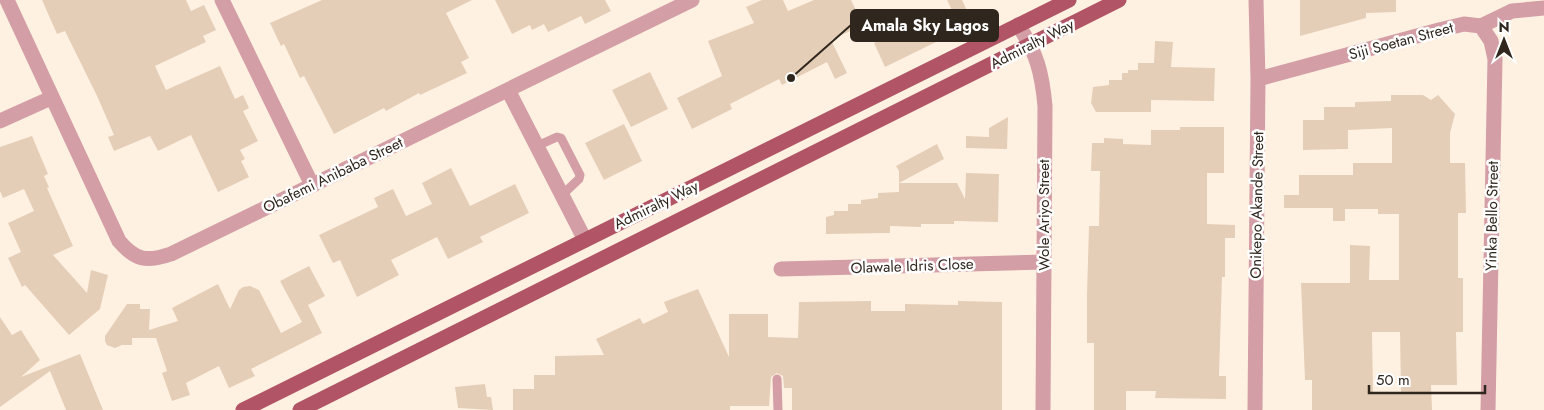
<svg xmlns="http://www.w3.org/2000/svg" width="1544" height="410" viewBox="0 0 1544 410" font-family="Jost,sans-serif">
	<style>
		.building { fill: #e5ceb7; fill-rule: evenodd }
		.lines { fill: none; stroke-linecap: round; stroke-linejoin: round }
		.lane { stroke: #d49ea6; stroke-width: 9 }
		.street { stroke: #d49ea6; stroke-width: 15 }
		.primary { stroke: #b05466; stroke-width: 15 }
		.labels { text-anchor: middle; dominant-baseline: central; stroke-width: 5; stroke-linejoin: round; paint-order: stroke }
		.street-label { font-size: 15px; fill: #2f261d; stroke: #fff }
		.leader { fill: none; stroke: #2f261d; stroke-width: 2 }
		.callout-dot { fill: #2f261d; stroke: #fff; stroke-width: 2 }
		.callout { fill: #2f261d; stroke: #2f261d; stroke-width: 2 }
		.callout-label { font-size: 16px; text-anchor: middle; font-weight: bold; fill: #fff }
	</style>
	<rect width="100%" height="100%" fill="#fff1e2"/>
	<path class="building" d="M42,0H186L191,11L204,5L216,30L203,36L206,42L155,66L166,90L220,66L235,99L243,95L249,108L243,111L258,141L240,150L245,159L241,161L249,177L218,192L191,135L158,151L150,136L114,151L108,137L114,135L98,98L65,31L57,34Z
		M322,0H472L446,13L469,58L461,62L467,73L420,95L419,93L386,111L384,108L334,134L304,76L300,78L284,44L281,46L270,23Z
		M495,0H605L611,11L585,24L581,16L548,32L544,24L532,30L530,25L512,34Z
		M762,0H783L788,11L814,0H851L863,25L831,40L847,73L835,79L827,62L782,85L779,79L730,104L732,109L692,129L677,98L722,76L708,41L754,23L746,7Z
		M947,0H962L972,21L960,27Z
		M1300,0H1396V12L1366,13V18L1300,36Z
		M925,19L936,42L885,67L874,43Z
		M1155,41L1173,42L1171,67L1215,68L1214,101L1151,100V112H1096L1091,103L1093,87L1109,85V80H1122V73H1128V70H1138V63H1154Z
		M650,72L668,109L631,127L612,90Z
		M1391,95H1423L1431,100L1438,95L1455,114L1450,133V163H1465L1466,213H1458V278H1463V332H1456L1457,385H1431L1432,410H1312V380H1305L1301,283H1350V245L1370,246L1369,280H1399V214H1378V209H1345V221H1333V208H1284V195H1299V175H1353V163H1392V128L1348,130V149L1303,150V120H1324V107H1355V102L1391,101ZM1372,332H1400L1401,393H1373Z
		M1008,117L1007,149L966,148V136L989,137V128Z
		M624,124L642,161L604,180L585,143Z
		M1180,127H1224V173H1207V224L1235,225V238H1225V277H1222L1219,376H1226V399L1155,398L1156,391H1126V410H1094V343H1087V294L1089,226H1099L1100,171H1091L1092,143H1104V138L1123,139V144L1151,145V130H1180Z
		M32,136L48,174L44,176L49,187L47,188L73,246L53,255L87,293L91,270L108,275L100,309L69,335L25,285L22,287L8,258L21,252L8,223L34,211L24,189L3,198L0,191V147Z
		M937,144L944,159L899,183V171L896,166Z
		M451,168L470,206L515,184L529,213L480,237L483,242L448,259L437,237L391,260L399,275L357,297L340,260L333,263L319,235L378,207L374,198L393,189L406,216L432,204L422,183Z
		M966,173L999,174L998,222L954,221V224H921V227L890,226V233L826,234V217L834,215V211H848V204H861V200L878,198V193L899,192V183H957L965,199Z
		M309,266L325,296L308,305L322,333L251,369L255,376L229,388L219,366L186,383L190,395L172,401L162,373L167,371L156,338H132V345H122L115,348L107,345L105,341V336L127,304H140V309H150L149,330L178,321L172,308L218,284L230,309L239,290L243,287L250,286L259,290L281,333L302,322L280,281Z
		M698,289L729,357V314H768V337L798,338L799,302L871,301V311H905V304L958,305V301L1002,302V410H792V388H784L783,376L777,373L771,377L769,406H730V410H513V389H534V375H555V356L604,355L596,339L640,318L643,324L668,312L664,302Z
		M0,317L12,335L21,330L40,360L21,377L80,354L103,410H66L50,371L0,407Z
		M485,384L487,397H491L493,410L458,408L455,387Z"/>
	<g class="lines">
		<path class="lane" d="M537,146L557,137L561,138L580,175L579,179L562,195
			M777,379L778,410"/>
		<path class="street" d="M7,0L119,241C136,261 147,262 171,254L692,0
			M222,0L312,185
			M1018,25C1037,53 1042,73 1045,106L1043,410
			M1481,26L1491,41L1495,59L1488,410
			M1258,79L1439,30L1464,24L1481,26L1512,11L1544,8
			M508,90L585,240
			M0,121L51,98
			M781,269L1044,262
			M1255,410L1258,79L1256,0"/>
		<path class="primary" d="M243,410L1069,0
			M300,410L1119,0"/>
	</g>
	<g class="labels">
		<g class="street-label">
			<text transform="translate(1401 41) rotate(-15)">Siji Soetan Street</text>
			<text transform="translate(1032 44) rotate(-27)">Admiralty Way</text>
			<text transform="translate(333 175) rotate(-26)">Obafemi Anibaba Street</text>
			<text transform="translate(656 205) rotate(-26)">Admiralty Way</text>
			<text transform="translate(1257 205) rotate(-89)">Onikepo Akande Street</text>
			<text transform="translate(1044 215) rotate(-90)">Wole Ariyo Street</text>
			<text transform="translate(1492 216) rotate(-89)">Yinka Bello Street</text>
			<text transform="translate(912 266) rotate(-2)">Olawale Idris Close</text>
		</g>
	</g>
	<path class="leader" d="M791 78L851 25"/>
	<circle class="callout-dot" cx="791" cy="78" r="5"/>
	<rect class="callout" x="851" y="10" width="147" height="31" rx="5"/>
	<g class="callout-label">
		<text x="925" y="31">Amala Sky Lagos</text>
	</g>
	<g transform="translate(1504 40)" stroke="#ffffff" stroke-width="4" paint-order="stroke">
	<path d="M0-4L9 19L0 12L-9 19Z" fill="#2f261d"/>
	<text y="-8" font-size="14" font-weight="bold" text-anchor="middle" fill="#2f261d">N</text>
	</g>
	<path d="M1369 385v8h116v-8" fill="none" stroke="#2f261d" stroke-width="2.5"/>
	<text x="1376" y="385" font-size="15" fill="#2f261d" stroke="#ffffff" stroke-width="4" paint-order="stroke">50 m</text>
</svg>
